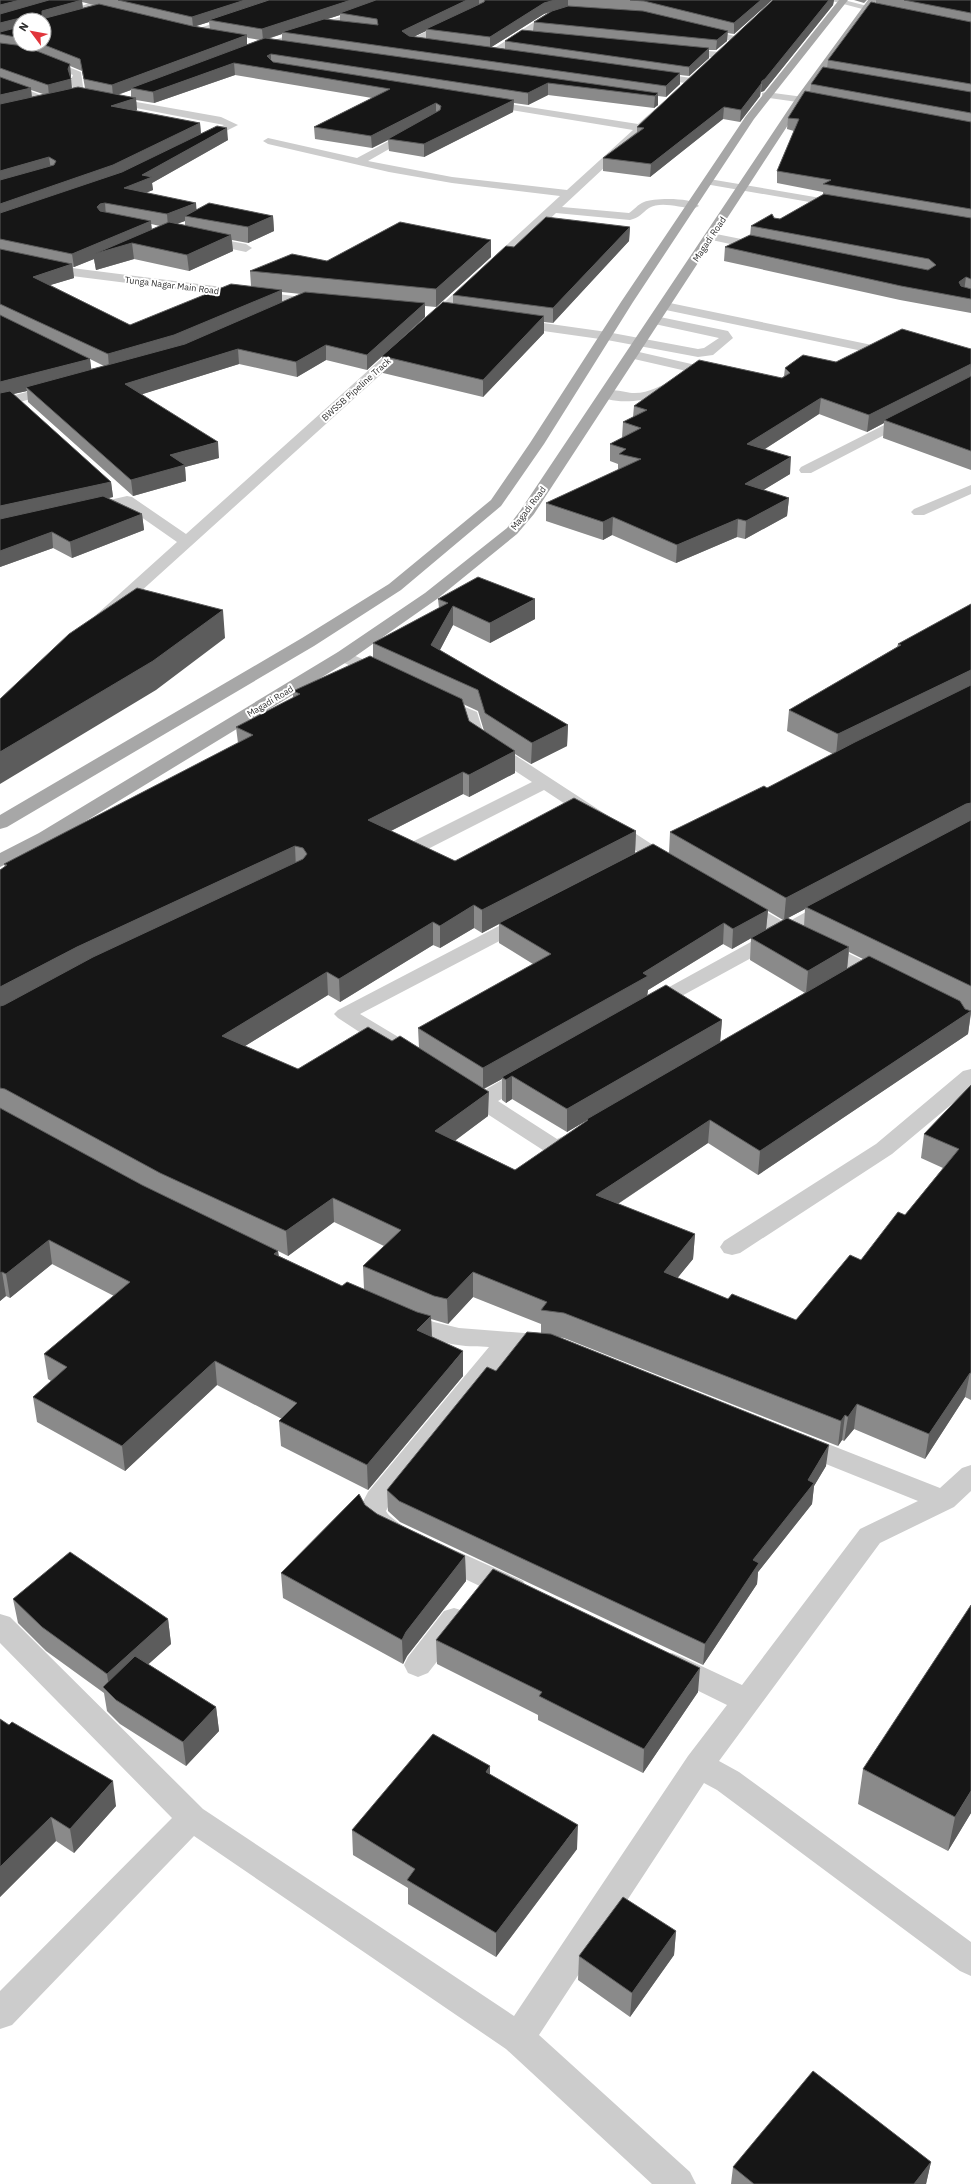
<svg xmlns="http://www.w3.org/2000/svg" width="971" height="2184" viewBox="0 0 971 2184" font-family="'IBM Plex Sans',sans-serif">
	<style>
		.lines { fill: none; stroke-linecap: round; stroke-linejoin: round }
		.minor { fill: #ccc; fill-rule: evenodd }
		.major { fill: #a7a7a7; fill-rule: evenodd }
		.wall { fill: #8a8a8a; fill-rule: evenodd }
		.shaded-wall { fill: #5c5c5c }
		.building { fill: #161616; stroke: #5c5c5c }
		.labels { text-anchor: middle; dominant-baseline: central; stroke-width: 4; stroke-linejoin: round; paint-order: stroke }
		.far-street-label { font-size: 9px; fill: #2f2f2f; stroke: #fff }
	</style>
	<rect width="100%" height="100%" fill="#fff"/>
	<g class="lines">
		<path class="minor" d="M97,0H111L83,10L79,7Z
			M283,0H296L196,34H190L188,32Z
			M388,0H401L254,52L251,53L246,50Z
			M828,0H844L898,14L893,17Z
			M559,9L564,12L562,14L495,55L492,56L487,53L545,15Z
			M452,19L457,22L455,24L396,52L393,53L388,50Z
			M698,26L738,37L740,39L735,42L695,31L693,29Z
			M0,46L31,52L81,72L84,94L79,97L74,94L71,80L73,75L26,56L0,52Z
			M679,48L719,52L724,55L719,58L676,53L674,51Z
			M650,72L691,78L696,81L691,84L647,77L645,75Z
			M0,80L52,99L53,101L52,103L0,115V109L37,100L0,86Z
			M766,92L826,100L831,103L826,106L762,97V93Z
			M114,98L221,117L238,125L200,144L196,143L195,141L196,139L224,125L110,103V99Z
			M484,100L638,124L655,109H663V113L562,207L629,213C634,210 638,204 644,202C654,198 692,197 699,206L693,209C680,207 660,201 649,208C642,213 639,218 630,220L556,213L434,327H424L423,324L424,321L560,196L452,183L389,172L268,144L263,141L268,138L357,158L415,127L419,128L420,130L419,132L368,161L452,177L567,190L633,130L480,105L479,103Z
			M709,179L844,202L850,205L844,208L705,184L703,182L705,180Z
			M711,233L767,244L773,248L767,252L707,239L705,237L707,235Z
			M203,236L246,244L252,248L246,252L199,242L197,240L199,238Z
			M0,253L64,267L317,299L323,303L317,307L64,275L0,261Z
			M665,302L872,345L879,349L872,353L661,309L659,306Z
			M655,316L728,331L733,338L713,355L698,357L607,340L515,327L509,323L515,319L607,332L698,349L704,348L719,338L650,323L649,320L650,317Z
			M405,341L410,342L412,345L410,348L108,621H96L94,618L96,615L177,542L124,505L89,514L84,512L81,509L84,506L127,496L132,497L186,534L400,342Z
			M639,352L722,371L724,374L717,378L634,359L632,356Z
			M674,381L679,382L681,385C670,400 609,408 599,394C605,386 623,392 632,393C649,394 659,385 674,381Z
			M57,384L62,385L64,388L62,391L0,407V399Z
			M910,412L915,413L917,416L915,419L811,473H801L799,470L801,467Z
			M971,485V494L924,515H914L911,512L914,509Z
			M344,651L390,671L392,675L390,679H378L338,660L336,656L338,652Z
			M441,697L477,712L484,735L676,860L679,864L676,868L669,870L662,868L544,790L420,853L413,855L406,853L403,849L406,845L532,782L470,741L463,719L435,706L432,702L435,698Z
			M740,899L747,901L786,923L824,902L831,900L838,902L841,906L838,910L801,931L890,973L893,977L890,981L883,983L876,981L786,939L656,1010L649,1012L642,1010L639,1006L642,1002L771,931L733,909L730,905L733,901Z
			M525,914L532,916L535,920L532,924L360,1014L400,1038L403,1043L400,1048L392,1049L384,1048L338,1018L334,1014L338,1010L518,916Z
			M529,1067L537,1069L540,1074L537,1079L498,1101L557,1139L577,1130L585,1132L588,1137C580,1149 563,1158 549,1154L455,1093L452,1088L455,1083C467,1080 473,1085 483,1091L521,1069Z
			M971,1069V1088L892,1154L740,1253L732,1255L724,1253L720,1247L724,1241L876,1144L963,1071Z
			M404,1310L434,1322L459,1328L550,1335L559,1338L563,1344L559,1350L550,1353L515,1349L389,1505L386,1511C390,1519 401,1522 406,1531L402,1538C379,1545 367,1529 358,1511L368,1492L489,1347C479,1346 468,1347 458,1345C441,1342 400,1334 392,1319L395,1313Z
			M800,1433L940,1488L962,1468L971,1465V1491L954,1507L880,1543L719,1761L739,1772L971,1942V1976L960,1971L717,1790L704,1783L539,2035L690,2172L696,2184H652L506,2049L194,1836L12,2025L0,2029V1991L172,1818L0,1643V1614L10,1617L203,1809L514,2016L688,1756L727,1705L662,1673L658,1665L662,1657L672,1653L682,1657L742,1685L860,1529L918,1501L791,1450L787,1443L791,1436Z
			M439,1543L523,1581L527,1589L523,1597L513,1600L503,1597L429,1562L425,1554L429,1546Z
			M454,1608L464,1611L468,1619L464,1627L428,1673L418,1677L408,1673L404,1665L408,1657L444,1611Z"/>
		<path class="major" d="M839,0H848L754,119L633,302L544,444L501,506L401,590L314,646L7,827L0,829V815L302,638L389,584L491,500L530,443L621,302L746,116Z
			M868,0H877L805,99L534,514L517,534L437,599L350,660L53,841L0,867V853L39,833L338,652L425,593L507,528L520,511L796,98Z"/>
	</g>
	<path class="wall" d="M0,0H772L734,34L727,33V41L716,50H709V58L689,76L680,75V84L666,97L658,96V105L654,108L548,95L528,105L514,103L513,112L424,157L389,151L388,140L372,148L315,139L314,127L372,98L235,75L154,103L136,100L137,110L134,111L200,123L201,134L228,140L152,183L153,190L145,193L197,209L273,216L274,231L248,243L232,240L233,251L189,271L134,259L96,270L94,259L74,267H73L74,278L50,285L130,325L251,286L250,271L327,261L491,257L436,307L425,306V317L367,370L326,360L297,377L239,364L142,394L219,458L185,467L186,481L133,496L28,402L27,391L13,394L111,482L113,497L109,498L142,514L144,530L72,558L53,548L0,567ZM82,2L94,5L83,8ZM549,12L534,22L533,31L505,41V49L491,47L544,14ZM340,15V21L327,19ZM20,20L44,44H20ZM209,22L210,29L196,26ZM426,31V39L413,37ZM282,34V41L268,39ZM247,37L248,38L260,40L247,45ZM70,66L82,71L85,88H72ZM31,90L43,94L32,97ZM131,90V97L118,95ZM185,221V225L177,224L179,223ZM151,224L160,226L152,229ZM282,292L301,294L282,302ZM90,359L104,366L91,369Z
		M773,0H834L833,5L764,91L761,92L760,96L740,122L723,119L650,177L603,171V158L637,132V127Z
		M854,0H867L864,3Z
		M876,0H971V313L900,300L724,261L725,247L750,236L751,226L774,218L780,219L823,195V192L777,183V171L794,131L787,129L788,118L810,92L811,84L827,68L828,60L876,3Z
		M630,227L629,241L553,323L544,322V333L483,397L383,373L382,356L453,303V295L514,247Z
		M971,349V470L883,438L884,423L867,432L819,414L765,449L790,474L763,490L789,498L787,516L745,539L737,537L676,563L612,535L603,540L546,521V503L618,470V464L610,461V444L622,438L623,422L633,417L634,406L782,378L784,376L785,368Z
		M438,599L535,619L490,643L453,625L440,650L568,725L567,746L531,764L515,754V773L469,797L463,794L391,831L455,861L636,831L635,853H669L670,832L767,788L833,754L787,731L789,710L897,647L898,644L971,604V1014L968,1034L758,1175L708,1143L618,1204L695,1234L693,1259L677,1278L728,1299L796,1320L861,1260L905,1215L943,1168L921,1158L924,1134L971,1085V1400L965,1397L925,1459L854,1429L844,1441L842,1440L838,1446L564,1338L558,1337L826,1466L814,1486L812,1504L758,1572L757,1584L703,1665L400,1522L388,1511L387,1490L496,1371L541,1333V1324L473,1297L448,1324L431,1319L432,1337L463,1376L368,1490L281,1446L279,1421L282,1419L217,1385L125,1471L37,1422L33,1397L51,1381L48,1379L44,1354L114,1296L52,1264L10,1298L6,1296L0,1301V870L5,867L4,864L238,743L236,727L293,698V691L373,658V643L439,608ZM463,704L478,711L484,731L469,721ZM805,909L804,926L788,918ZM768,911L783,920L766,929ZM499,924V943L533,964L418,1028L419,1048L392,1041L298,1069L245,1046L328,995L340,1002L433,945L440,948L474,928L482,933ZM751,938L750,960L805,993L720,1042L722,1020L647,996L648,990L723,944L732,949ZM849,952L863,959L847,969ZM502,1079V1100L506,1103L512,1099L567,1132L587,1120V1121L515,1170L455,1140L488,1116L484,1089ZM334,1222L384,1246L363,1266L364,1289L342,1286L279,1256L278,1251L288,1256Z
		M365,1505L377,1514L465,1556L466,1581L407,1656L403,1664L283,1598L281,1573Z
		M13,1599L168,1619L171,1644L148,1664L216,1707L219,1731L186,1766L120,1724L107,1711L104,1693L46,1651L18,1623Z
		M436,1640L698,1692L643,1773L538,1720V1715L437,1664Z
		M0,1719L116,1806L74,1853L56,1841L0,1897Z
		M863,1769L971,1813L948,1851L858,1804Z
		M490,1774L577,1849L496,1957L408,1904V1888L353,1855L352,1830Z
		M676,1931L674,1955L630,2017L578,1980L579,1956Z
		M931,2162L926,2184H731L733,2167Z"/>
	<path class="shaded-wall" d="M20,0H50L0,16V5Z
		M82,0L83,11L42,20V11Z
		M245,0H278L209,20V22L193,27L192,17Z
		M351,0H383L340,13V15L285,33L282,32V34L263,40L262,29Z
		M467,0H479V5L426,29V31L403,42L402,31Z
		M555,0H568V6L544,14L490,48V37L544,3Z
		M761,0H772L734,34V23Z
		M829,0H834L833,5L764,91L761,92L762,81Z
		M20,18V29L0,34V23Z
		M728,31L727,41L716,50L717,40Z
		M247,35V46L131,88V90L113,96L112,85Z
		M709,48V58L689,76V67Z
		M271,54V66L267,56Z
		M234,63L235,75L154,103L153,92Z
		M70,64L71,76L70,80L71,79L72,91L49,96L48,85L68,69Z
		M680,73V84L666,97V86Z
		M548,83V95L528,105V93Z
		M761,84L760,96L740,122L741,110Z
		M31,88L32,100L0,107V95Z
		M658,93V105L654,108L655,96Z
		M136,98L137,110L112,118L111,106Z
		M514,100L513,112L424,157V144Z
		M436,103V115L388,139V140L372,148L371,136Z
		M724,107L723,119L650,177L651,164Z
		M200,123L201,135L114,178L0,217V204Z
		M227,128L228,140L152,183L153,190L125,201L124,188L142,175Z
		M49,157L51,170L0,184V171Z
		M105,203L106,216L102,217L97,207L100,204Z
		M196,203L197,216H185V221L168,227L167,214Z
		M273,216L274,231L248,243V227Z
		M151,221L152,234L132,243L134,259L96,270L94,259L74,267L72,254Z
		M630,227L629,241L553,323V308Z
		M231,235L233,251L189,271L187,255Z
		M491,240V257L436,307V289Z
		M72,264L74,278L34,290L33,277Z
		M966,277L964,291L959,282Z
		M282,290V304L176,350L109,368L108,354Z
		M425,303V317L367,370V355Z
		M544,316V333L483,397V380Z
		M326,345V360L297,377L296,362Z
		M238,349L239,364L127,399L125,384Z
		M90,359L92,374L26,387L27,391L0,397V382Z
		M971,364L970,380L884,420V423L867,432L869,415Z
		M821,398L819,414L746,461L747,444Z
		M218,442L219,458L185,467L186,481L133,496L131,480L170,455Z
		M791,457L790,474L744,502L745,484Z
		M111,482L113,497L0,522V506Z
		M789,498L787,516L745,539L746,521Z
		M142,514L144,530L72,558L70,542Z
		M613,517L612,535L603,540V522Z
		M738,519L737,537L676,563L677,545Z
		M52,532L53,548L0,567V551Z
		M535,599V619L490,643V623Z
		M453,606V625L432,665L431,645Z
		M223,610L225,638L156,690L0,784V752Z
		M971,670V690L836,755L838,734Z
		M568,725L567,746L531,764L532,743Z
		M515,751V773L469,797V775Z
		M463,772V794L369,842L368,820Z
		M971,803V824L806,907L805,909L784,920L786,898L966,804Z
		M636,831L635,853L499,923V924L482,933V910Z
		M295,846L296,869L0,1012V987L77,947Z
		M474,905V928L440,948V926Z
		M768,910L766,930L732,949L733,929Z
		M433,922V945L340,1002L339,979Z
		M724,923L723,944L648,990L647,997L502,1077V1079L483,1089V1068L643,973Z
		M849,947L847,969L806,993L808,971Z
		M327,972L328,995L224,1059L222,1036Z
		M971,1011L968,1034L758,1175L760,1151Z
		M722,1020L720,1043L567,1132V1109Z
		M512,1076V1099L506,1103V1080Z
		M489,1092L488,1116L436,1155L435,1131Z
		M710,1120L708,1143L595,1219L596,1195Z
		M333,1198L334,1222L288,1256L286,1231Z
		M695,1234L693,1259L662,1297L664,1272Z
		M49,1240L52,1264L10,1298L6,1274Z
		M278,1251L280,1275L274,1254Z
		M2,1272L6,1296L0,1301V1273Z
		M473,1272V1297L448,1324L447,1299Z
		M431,1316L432,1340L417,1330Z
		M463,1351V1376L368,1490L367,1465Z
		M215,1361L217,1385L125,1471L122,1446Z
		M970,1373L965,1397L925,1459L929,1434Z
		M857,1404L854,1429L844,1441L848,1417Z
		M845,1415L842,1440L838,1446L841,1421Z
		M829,1445L826,1466L814,1486L812,1504L758,1572L757,1584L703,1665L705,1644L753,1560L808,1480Z
		M465,1556L466,1581L407,1656L403,1664L402,1640L406,1632Z
		M168,1619L171,1644L113,1696L110,1694L107,1674Z
		M700,1668L698,1692L643,1773L644,1749Z
		M216,1707L219,1731L186,1766L183,1742Z
		M490,1766V1791L486,1772Z
		M113,1781L116,1806L74,1853L70,1829Z
		M971,1791V1813L948,1851L955,1817Z
		M51,1817L56,1841L0,1897V1867Z
		M578,1825L577,1849L496,1957V1933Z
		M676,1931L674,1955L630,2017L632,1993Z
		M931,2162L926,2184H914Z"/>
	<path class="building" d="M0,0H20L0,5Z
		M49,0H82L42,11V19L99,4L192,26L247,35L112,85L84,79L80,59L42,44H44V20H20V38L0,34V32L19,27L20,18L0,23V14Z
		M118,0H245L192,17Z
		M269,0H351L262,29L209,20Z
		M376,0H467L402,31L409,36L680,73L666,86L282,32L324,19L378,25L377,19L340,13Z
		M485,0H555L544,3L490,37L426,29L484,2Z
		M630,0H761L734,23L644,1Z
		M773,0H829L765,79L762,81L761,84L741,110L724,107L651,164L603,158L644,128L637,127Z
		M904,0H971V13Z
		M871,2L971,22V84L828,60Z
		M568,6L643,11L728,31L717,40L534,22L552,11Z
		M522,30L709,48L689,67L505,41Z
		M265,38L658,93L655,96L548,83L528,93L271,54L267,56L273,62L514,100L424,144L388,139L440,110L441,106L436,103L371,136L314,127L390,89L234,63L153,92L131,88Z
		M0,43L24,46L70,64L68,69L71,79L48,85L0,68Z
		M823,67L971,92V113L811,84Z
		M0,77L31,88L0,95Z
		M78,87L136,98L111,106L200,123L113,165L0,204V180L54,165L56,161L49,157L0,171V104Z
		M805,91L971,122V209L823,184L831,180L777,171L799,119L788,118Z
		M217,126L227,128L142,175L152,177L124,188L196,203L167,214L105,203L100,204L97,207L100,211L151,221L72,254L0,239V213L122,172Z
		M824,194L971,218V279L966,277L959,282L961,286L971,289V299L901,286L725,247L750,235L928,270L936,265L929,259L751,226L772,214L774,218L780,219Z
		M209,203L273,216L248,227L185,216Z
		M546,217L630,227L553,308L453,295L506,246L514,247Z
		M169,222L231,235L187,255L132,243L94,254Z
		M400,222L491,240L436,289L250,271L292,254L327,261Z
		M0,249L72,264L33,277L130,325L231,284L282,290L174,335L108,354L0,304Z
		M305,292L425,303L367,355L326,345L296,362L238,349L125,384L218,442L170,455L185,465L131,480L26,387L185,344Z
		M443,302L544,316L483,380L382,356Z
		M0,315L90,359L0,382Z
		M902,329L971,349V364L869,415L821,398L747,444L791,457L745,484L789,498L746,521L738,519L677,545L613,517L603,522L546,503L641,459L619,454L626,449L610,444L641,428L623,422L647,410L634,406L699,360L782,378L790,373L785,368L803,355L836,362Z
		M971,376V451L884,420Z
		M10,391L111,482L0,506V393Z
		M103,496L142,514L70,542L52,532L0,551V519Z
		M478,577L535,599L490,623L453,606L431,645L568,725L532,743L485,713L478,690L373,643L448,603L438,599Z
		M137,588L223,610L153,661L0,752V699L69,634Z
		M971,604V670L838,734L789,710L901,645L898,644Z
		M370,656L462,699L469,721L515,751L469,775L463,772L368,820L455,861L574,798L636,831L482,910L474,905L440,926L433,922L339,979L327,972L222,1036L298,1069L368,1027L392,1041L400,1036L489,1092L435,1131L515,1170L588,1120L587,1119L869,956L960,1001L965,1009L971,1011L760,1151L710,1120L596,1195L695,1234L664,1272L728,1299L732,1294L796,1320L850,1255L861,1260L898,1212L905,1215L959,1149L924,1134L971,1085V1373H970L929,1434L857,1404L848,1417L845,1415L841,1421L564,1313L541,1310L547,1302L473,1272L447,1299L434,1296L363,1266L401,1230L333,1198L286,1231L160,1173L5,1089L0,1088V1006L4,1005L93,957L303,859L307,854L303,848L295,846L77,947L0,987V870L7,865L4,864L253,735L236,727L300,694L293,691Z
		M971,685V803L966,804L786,898L670,832L764,786L767,788L855,742Z
		M971,820V986L806,907Z
		M653,844L768,910L733,929L724,923L643,973L648,976L483,1068L418,1028L551,954L499,923Z
		M787,918L849,947L808,971L751,938Z
		M666,985L722,1020L567,1109L512,1076L506,1080L502,1077Z
		M0,1108L142,1185L278,1251L274,1254L342,1286L347,1282L417,1312L431,1316L417,1330L463,1351L367,1465L279,1421L297,1403L215,1361L122,1446L33,1397L67,1367L44,1354L130,1282L49,1240L6,1274L2,1272L0,1273Z
		M527,1332L551,1334L829,1445L808,1480L814,1483L753,1560L759,1563L705,1644L399,1501L387,1490L487,1367L496,1371Z
		M359,1494L365,1505L377,1514L465,1556L406,1632L402,1640L281,1573Z
		M70,1552L168,1619L107,1674L42,1627L13,1599Z
		M493,1569L700,1668L644,1749L539,1696L542,1692L436,1640Z
		M971,1605V1791L955,1817L863,1769Z
		M135,1656L216,1707L183,1742L116,1700L103,1687Z
		M0,1719L9,1725L12,1722L113,1781L70,1829L51,1817L0,1867Z
		M433,1734L490,1766L486,1772L578,1825L496,1933L407,1880L415,1869L352,1830Z
		M623,1897L676,1931L632,1993L579,1956Z
		M813,2071L931,2162L914,2184H754L733,2167Z"/>
	<g class="labels">
		<g class="far-street-label">
			<text transform="translate(709 239) rotate(-56)">Magadi Road</text>
			<text transform="translate(172 285) rotate(7)">Tunga Nagar Main Road</text>
			<text transform="translate(356 389) rotate(-42)">BWSSB Pipeline Track</text>
			<text transform="translate(528 508) rotate(-53)">Magadi Road</text>
			<text transform="translate(270 701) rotate(-31)">Magadi Road</text>
		</g>
	</g>
	<g transform="translate(32 32) rotate(302)"><circle r="19" fill="#ffffff" stroke="#acacac"/>
	<path d="M0-3L7 15L0 10L-7 15Z" fill="#e1353b"/>
	<text y="-6" font-size="11" font-weight="bold" text-anchor="middle" fill="#2f2f2f">N</text>
	</g>
</svg>
